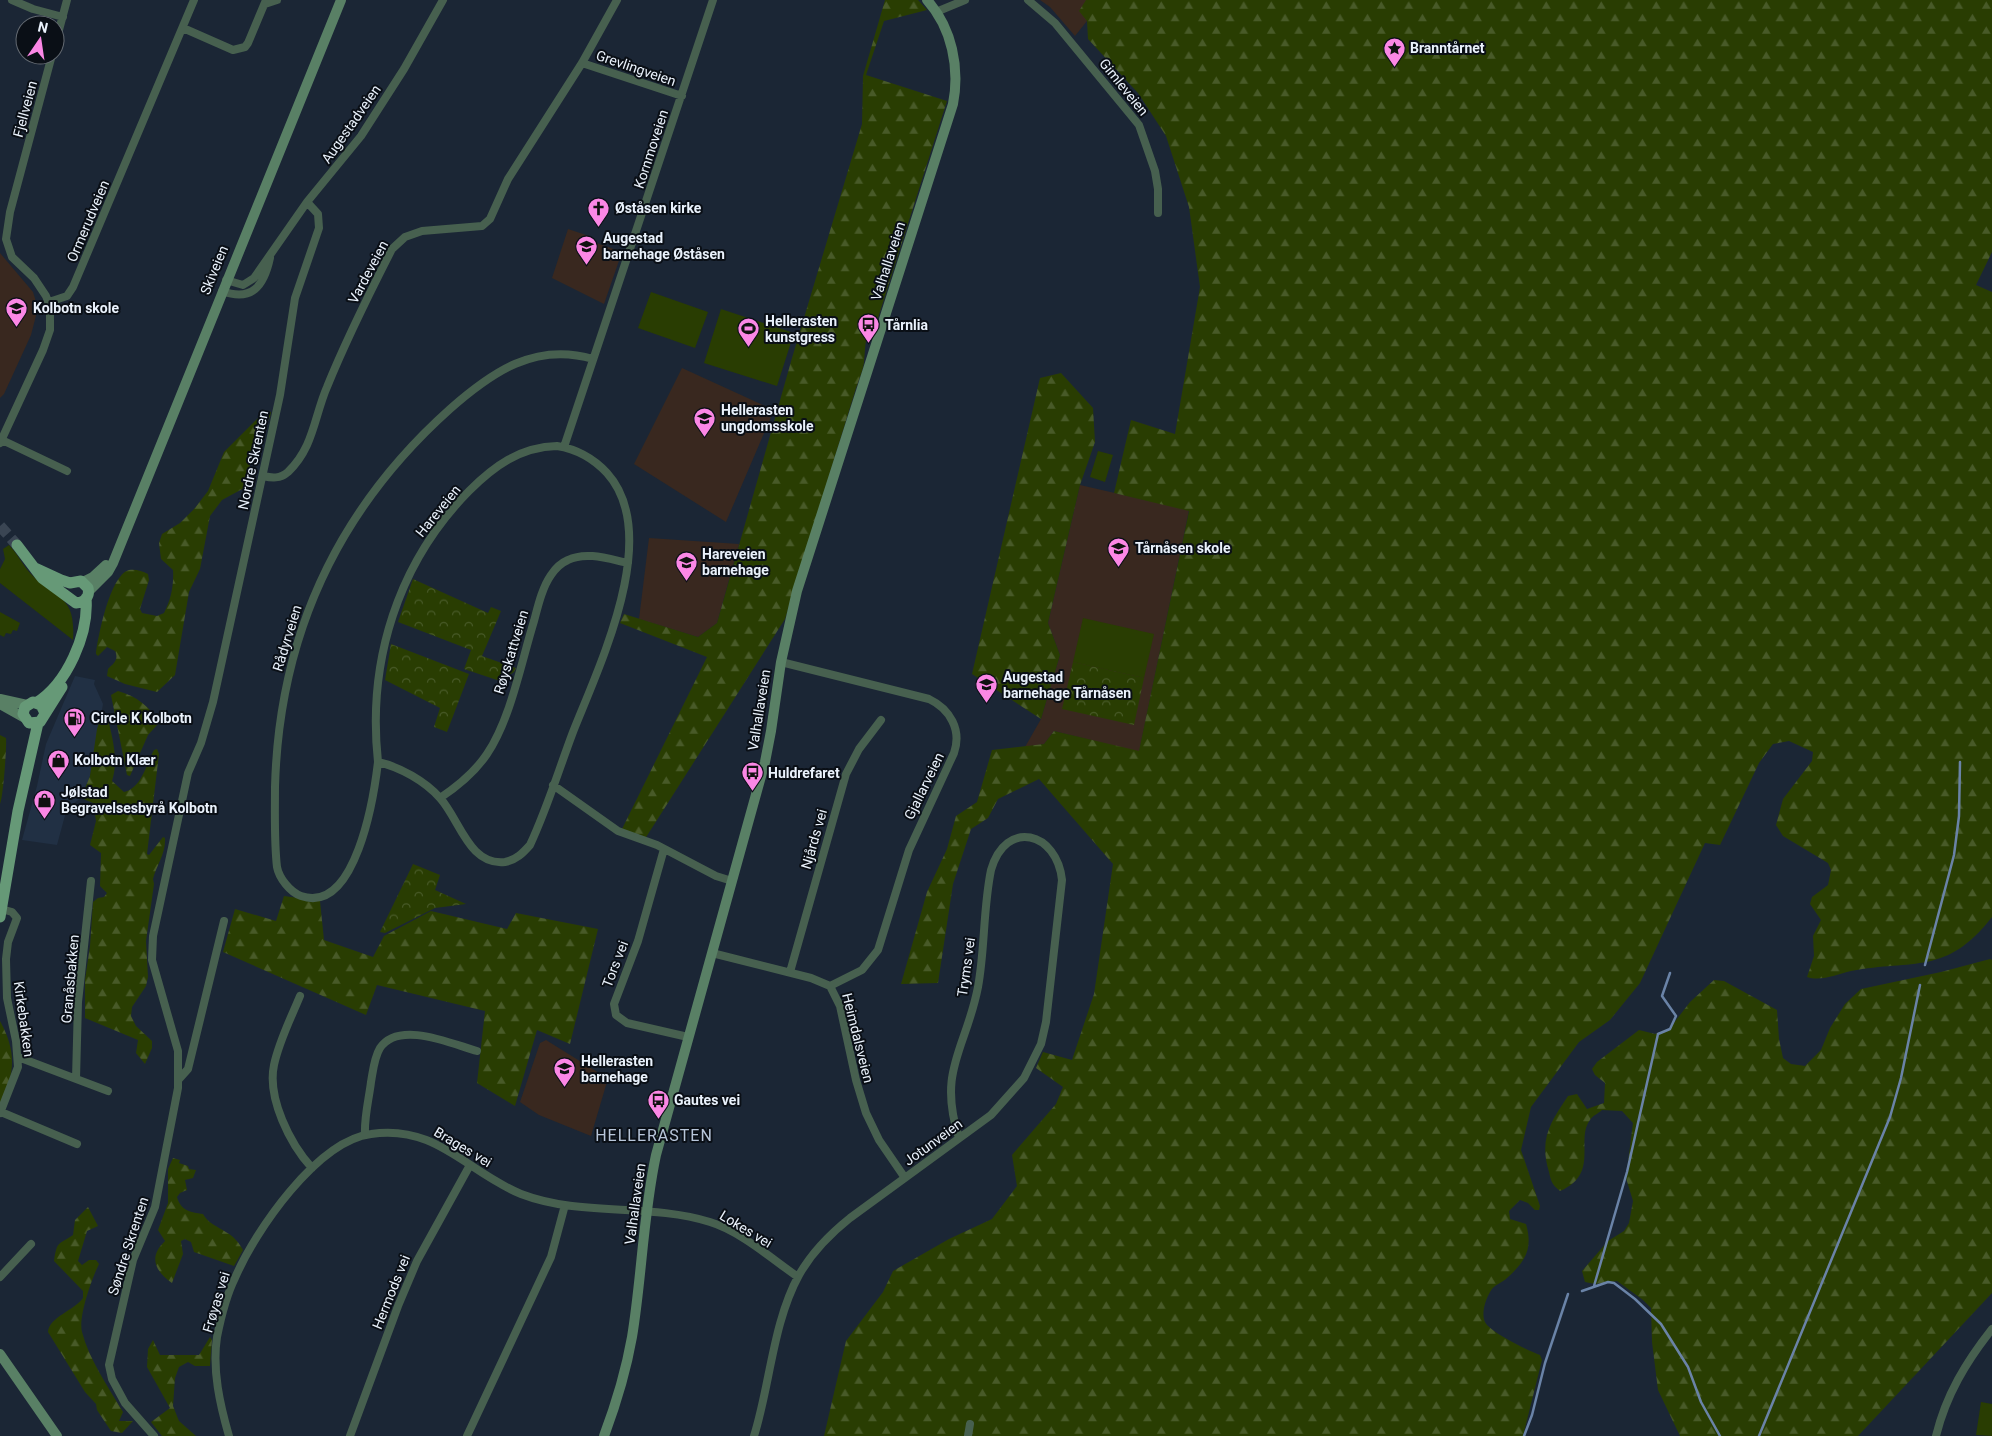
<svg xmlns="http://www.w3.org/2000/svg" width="1992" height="1436" viewBox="0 0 1992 1436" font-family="Roboto,sans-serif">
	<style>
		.built { fill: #213044 }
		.education { fill: #39281f }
		.grass { fill: #293d02 }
		.forest { fill: url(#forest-firs) }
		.park { fill: url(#park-crowns) }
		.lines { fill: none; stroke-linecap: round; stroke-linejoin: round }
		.stream { stroke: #6a83a7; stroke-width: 2.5 }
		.primary-tunnel { stroke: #3a4553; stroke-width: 11; stroke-dasharray: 11 5.5; stroke-linecap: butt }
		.street { stroke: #47604f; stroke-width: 8 }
		.secondary { stroke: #598065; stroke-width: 10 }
		.primary { stroke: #697; stroke-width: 11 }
		.labels { text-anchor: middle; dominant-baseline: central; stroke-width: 4; stroke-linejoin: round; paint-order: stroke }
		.poi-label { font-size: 14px; font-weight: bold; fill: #eaf2fc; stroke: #0a0f16; text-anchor: start }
		.street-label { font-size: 14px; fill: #eaf2fc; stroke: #0a0f16 }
		.quarter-label { font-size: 16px; letter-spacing: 1px; fill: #b8c6da; stroke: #0a0f16 }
	</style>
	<defs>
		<pattern id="forest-firs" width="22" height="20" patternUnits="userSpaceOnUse" patternTransform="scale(1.25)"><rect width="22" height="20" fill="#293d02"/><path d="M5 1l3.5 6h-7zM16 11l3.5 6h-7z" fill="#485a28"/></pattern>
		<pattern id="park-crowns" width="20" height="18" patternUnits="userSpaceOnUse" patternTransform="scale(1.25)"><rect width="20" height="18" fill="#293d02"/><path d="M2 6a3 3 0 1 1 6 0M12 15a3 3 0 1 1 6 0" fill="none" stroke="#485a28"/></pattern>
	</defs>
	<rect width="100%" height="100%" fill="#1b2635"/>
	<path class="built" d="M75,676L95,680L94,684L103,704L90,776L81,798L67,808L57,845L22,840L37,786L46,744Z"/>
	<path class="education" d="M1040,0H1086L1087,21L1075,36L1050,7Z
		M568,229L592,237L591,241L622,252L604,304L552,278Z
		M0,253L33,292L38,308L31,335L4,394L0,398Z
		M682,368L774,410L726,522L634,464Z
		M1080,485L1189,510L1139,752L1054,731L1044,744L1025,747L1041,719L1060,655L1048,623Z
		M649,538L739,544L717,623L698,637L639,619Z
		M546,1040L599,1073L609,1075L591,1136L539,1115L520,1102L540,1043Z"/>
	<path class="grass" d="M651,292L708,312L695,348L638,328Z
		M721,309L794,333L777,386L704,363Z
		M1098,451L1113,455L1105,482L1090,477Z
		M9,545C17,553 22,564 30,573C56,601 76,593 73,640L0,583V569L5,559L3,549Z
		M0,612L20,623L17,631L13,630L11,634L6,633L4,637L0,635Z
		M1083,618L1154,634L1144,678L1073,662Z
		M1981,1402L1992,1404V1436L1976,1435Z"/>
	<path class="forest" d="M885,0H918L927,10L884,21L866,75L947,101L878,318C864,332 866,344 864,362C863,370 859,380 856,388L785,619L643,842L621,831L707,657L620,623L624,614L698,637L717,623L792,358L862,124L863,76Z
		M1086,0H1992V252L1976,285L1992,292V917C1946,976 1914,959 1851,971C1837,974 1821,982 1807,977L1814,956L1813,936L1821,920L1810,904L1812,897L1828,885L1831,870L1828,863L1783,836L1776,825L1783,799L1812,761L1813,752L1789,741L1773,744L1759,763L1720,845L1705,843L1640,983L1610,1020L1579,1042L1531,1107L1521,1150L1540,1206L1539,1210H1535L1528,1203L1520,1200L1509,1211L1510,1219L1526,1224C1533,1248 1526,1261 1507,1278C1503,1282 1496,1284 1492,1289C1486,1297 1479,1317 1487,1325C1496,1335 1527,1350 1540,1355L1542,1360L1523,1436H824L846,1341L883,1292L893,1271L949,1239L992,1219L1017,1186L1012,1155L1056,1104L1063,1087L1036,1068L1043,1052L1072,1060L1094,994L1113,864L1039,779L998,799L988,818L971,829L953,884L938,983L901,984L927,892L947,849L956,816L977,802L992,750L1044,744L1054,731L1139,751L1189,511L1114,493L1131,420L1175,434L1200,287L1189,207L1166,136L1138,93L1088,39L1087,21L1079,11Z
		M1061,373L1093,408L1095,442L1080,485L1048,623L1060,655L1041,719L972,674L1040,378Z
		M265,411L271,412C270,424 258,432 253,443C248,455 252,472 246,487L222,500L210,516L200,569L189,592L175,675L157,692L125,684L107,676L108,669C114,663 119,660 115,651L107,647L98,656L96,654C98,637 110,575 129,570C136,569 142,571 148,574L149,580L140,609L142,613L157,616L164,613C171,600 174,585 173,570L161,559L159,543L162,534L180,523L195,508L208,491L224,452Z
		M118,691C136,696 151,707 159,723L148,735L130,776L127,775L111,695Z
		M102,713L107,715C112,736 119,760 112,781L124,792C142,788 146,764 154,750L157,749L159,754L147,854L149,855L163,837L165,838C166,854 156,866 153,879L154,884L146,941L148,977L146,986L132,1007L131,1016L136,1026L152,1041V1048L145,1064L136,1053L138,1040L85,1018V980L90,946L93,902L98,898L104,897L107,893L100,886L101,853L90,845L96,821L93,803L81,798L90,776L97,729Z
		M0,735L6,738C7,746 3,799 0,804Z
		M284,896L320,901L324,940L373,957L384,936L431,911L507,929L516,913L598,929L570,1044L537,1030L515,1106L477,1083L485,1011L377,985L366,1015L223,952L235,909L276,921Z
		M1990,959L1992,960V1293L1858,1436H1680L1658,1390L1652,1342L1651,1308L1643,1300L1617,1281L1595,1284L1585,1282L1582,1271L1608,1241L1624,1231L1629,1223L1633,1201L1626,1178L1633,1123L1622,1111L1602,1110C1599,1113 1592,1116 1590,1120C1575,1140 1600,1174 1560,1191C1552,1185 1551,1181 1549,1172C1539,1139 1550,1123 1568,1096L1577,1094L1587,1109L1604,1103L1605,1083L1595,1075L1592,1069L1597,1062L1639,1030L1655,1034L1670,1028L1690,1002L1714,980L1724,981L1777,1010L1779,1039L1783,1058L1791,1064L1805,1066L1821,1050L1830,1028L1845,1004L1861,989L1941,972Z
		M0,1021C17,1052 15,1074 0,1105Z
		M173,1158L180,1160L179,1163L188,1166L189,1169L196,1170L193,1178L185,1180L187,1190L180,1193L177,1197C181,1211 190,1212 203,1214C212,1230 232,1228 243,1250L234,1266L194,1252L191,1242L185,1239L181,1241L183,1254L172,1283C155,1271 148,1257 165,1241L158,1230L168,1203V1169Z
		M88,1207L98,1226L87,1231L78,1261L82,1265L89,1260H96L99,1264C92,1278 78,1317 82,1332C89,1359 108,1387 123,1412L119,1421H133L122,1433L111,1431L97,1410L96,1404L85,1392L48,1332C49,1317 75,1310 83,1298V1291L54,1261C57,1241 58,1245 73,1235L75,1220Z
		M210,1337L212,1340L210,1366H195L188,1362L179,1367L175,1378L173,1406L179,1421L196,1436H162L151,1422L170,1408L147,1367L148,1349L153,1340L160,1355H199Z"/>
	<path class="park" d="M413,579L488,613L491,607L501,611L482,656L516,668L514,672L500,681L464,669L471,650L398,622Z
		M391,644L469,674L447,732L434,727L440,708L385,680Z
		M1073,662L1144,678L1134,725L1062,709Z
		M413,864L440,875L435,890L466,904L435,908L385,933L380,932Z"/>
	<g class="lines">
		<path class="stream" d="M1925,965L1954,855L1959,816L1960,762
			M1594,1286L1627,1172L1658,1034L1670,1029L1676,1016L1662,996L1670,973
			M1582,1291L1608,1282L1614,1283L1635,1299L1661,1324L1688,1367L1701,1402L1720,1436
			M1524,1436L1532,1415L1545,1363L1568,1294
			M1759,1436L1890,1117L1901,1078L1920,985"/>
		<path class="primary-tunnel" d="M0,526L17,545"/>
		<path class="street" d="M12,0L33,9L63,17
			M1028,0L1055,23L1139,125L1155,171L1158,189V213
			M265,4L277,0
			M936,12L965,0
			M183,28L233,50L245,47L248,43L266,0
			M55,45L67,0
			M582,63L682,96
			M226,280L243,285L254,278L307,202L361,136L404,69L443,0
			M222,291C252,302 264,286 270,258
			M49,302L67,296L73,287L194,0
			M2,440L67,471
			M0,443L43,350L50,330V307L46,296L34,278L12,257L6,239L10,212L52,55
			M557,446C576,449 594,459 607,473C663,535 599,666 573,732C559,769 547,809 530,845C523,853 516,860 505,862C469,866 460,820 440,798C425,781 400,767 378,762C367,661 398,563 469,491C494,466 520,447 557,446Z
			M564,447L713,0
			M263,476C272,478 280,479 288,472C314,447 314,417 327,387C346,340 369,294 392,249L405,237L422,231L482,226L490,219L508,179L582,63L617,0
			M781,662L929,699C950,709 962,730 954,753L909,850L878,950L862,970L830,986
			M378,762C374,796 356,915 301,896C290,892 279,878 277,867C274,841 275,813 275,787C279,635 337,510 450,409C492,372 535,342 593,359
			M553,785L618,831L657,845L716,876L732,881
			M440,798C458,786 475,772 487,754C511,718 521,663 534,621C538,606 542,588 551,575C555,569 561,563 568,560C586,551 609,559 628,563
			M664,849L638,941L614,1004L616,1015L627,1023L688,1037
			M712,953L811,978L830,986L840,1006L856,1080L866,1113L879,1140L905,1178
			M790,972L846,774L859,749L881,720
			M300,996C291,1018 279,1041 274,1065C267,1098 290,1144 312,1168
			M18,1057L108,1091
			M76,1079L78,1002L91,881
			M179,1079L188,1069L224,921
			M1,1112L77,1144
			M0,1113L18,1067L16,1041L7,998L6,959L8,942L17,918L12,912L1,909
			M365,1135C364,1117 369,1099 371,1082C373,1071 374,1058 380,1048C399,1020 452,1044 477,1051
			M0,1277L31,1244
			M154,1436L125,1403L112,1379L109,1365L133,1260L155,1207L178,1088V1051L152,960L153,936L188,773L201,743L213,702L280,395L295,298L319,228L318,214L307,202
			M229,1436C220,1405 212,1370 217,1337C221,1317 226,1296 235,1278C255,1231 317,1141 371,1134C436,1124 467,1172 521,1194C581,1217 649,1203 710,1222C740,1231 772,1259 798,1277
			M350,1436L398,1306L417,1261L470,1165
			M467,1436L551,1257L565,1205
			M754,1436C770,1385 773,1322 799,1275C812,1252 830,1234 850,1218L991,1115L1024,1078L1041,1044L1046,1022L1062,880C1057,832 1006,818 991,870C983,909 985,949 978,987C966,1049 937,1070 959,1138
			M968,1436L970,1424
			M1936,1436C1946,1395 1966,1362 1992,1329"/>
		<path class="secondary" d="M83,582L93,577L106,565
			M89,591L108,572L113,563L341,0
			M0,699L27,705
			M0,704L23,717
			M0,1354L57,1436
			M604,1436C616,1404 626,1371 632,1337C642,1276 643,1215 656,1155L765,762L771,731L781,662L797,591L953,104C960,68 952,28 927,0"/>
		<path class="primary" d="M17,545L42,578L76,603C85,602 90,597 88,588L81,581L70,583L61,580L35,568
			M36,703C67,684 89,634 86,598
			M45,713L41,705L33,702L25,707L23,714L29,723L40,722L62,687
			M0,917L18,811L38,723"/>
	</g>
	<defs>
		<symbol id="sight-pin" viewBox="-11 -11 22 30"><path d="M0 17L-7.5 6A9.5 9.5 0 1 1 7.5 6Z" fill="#fb87e5" stroke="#0a0f16"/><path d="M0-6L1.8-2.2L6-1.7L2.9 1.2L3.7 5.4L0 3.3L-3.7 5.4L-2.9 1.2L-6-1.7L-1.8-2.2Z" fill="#111"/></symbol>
		<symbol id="church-pin" viewBox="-11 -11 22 30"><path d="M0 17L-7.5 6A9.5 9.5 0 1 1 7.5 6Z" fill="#fb87e5" stroke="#0a0f16"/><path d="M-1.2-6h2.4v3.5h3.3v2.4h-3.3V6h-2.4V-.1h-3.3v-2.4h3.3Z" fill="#111"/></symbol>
		<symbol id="school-pin" viewBox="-11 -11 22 30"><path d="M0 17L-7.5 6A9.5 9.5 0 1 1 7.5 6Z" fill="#fb87e5" stroke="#0a0f16"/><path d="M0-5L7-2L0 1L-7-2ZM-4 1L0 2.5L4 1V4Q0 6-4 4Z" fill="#111"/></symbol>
		<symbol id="bus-pin" viewBox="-11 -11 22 30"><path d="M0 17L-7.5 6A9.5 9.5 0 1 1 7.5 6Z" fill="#fb87e5" stroke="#0a0f16"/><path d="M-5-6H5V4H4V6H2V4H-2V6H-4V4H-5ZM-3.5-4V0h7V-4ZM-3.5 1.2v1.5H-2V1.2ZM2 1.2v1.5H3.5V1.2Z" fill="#111"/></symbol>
		<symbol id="stadium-pin" viewBox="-11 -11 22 30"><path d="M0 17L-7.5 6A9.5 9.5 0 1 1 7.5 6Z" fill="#fb87e5" stroke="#0a0f16"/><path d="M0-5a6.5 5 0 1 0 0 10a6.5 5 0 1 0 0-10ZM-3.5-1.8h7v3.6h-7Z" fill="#111"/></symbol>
		<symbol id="fuel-pin" viewBox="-11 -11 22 30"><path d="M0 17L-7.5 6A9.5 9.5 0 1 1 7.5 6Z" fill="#fb87e5" stroke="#0a0f16"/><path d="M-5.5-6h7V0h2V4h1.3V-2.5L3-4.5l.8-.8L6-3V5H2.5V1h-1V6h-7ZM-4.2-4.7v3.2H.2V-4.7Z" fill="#111"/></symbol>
		<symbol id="shop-pin" viewBox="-11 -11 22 30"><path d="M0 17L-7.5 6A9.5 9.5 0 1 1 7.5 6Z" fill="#fb87e5" stroke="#0a0f16"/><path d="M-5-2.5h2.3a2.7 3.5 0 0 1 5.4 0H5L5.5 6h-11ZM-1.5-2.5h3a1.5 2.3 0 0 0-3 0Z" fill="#111"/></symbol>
	</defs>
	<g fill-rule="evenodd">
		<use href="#sight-pin" x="1382" y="36" width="25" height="34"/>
		<use href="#church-pin" x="586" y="196" width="25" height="34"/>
		<use href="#school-pin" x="574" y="234" width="25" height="34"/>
		<use href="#school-pin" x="4" y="296" width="25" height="34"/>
		<use href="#bus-pin" x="856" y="312" width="25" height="34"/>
		<use href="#stadium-pin" x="736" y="316" width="25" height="34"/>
		<use href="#school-pin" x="692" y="406" width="25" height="34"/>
		<use href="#school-pin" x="1106" y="536" width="25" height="34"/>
		<use href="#school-pin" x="674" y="550" width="25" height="34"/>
		<use href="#school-pin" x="974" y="672" width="25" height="34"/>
		<use href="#fuel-pin" x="62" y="706" width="25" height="34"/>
		<use href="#shop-pin" x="46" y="748" width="25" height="34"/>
		<use href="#bus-pin" x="740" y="760" width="25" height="34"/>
		<use href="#shop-pin" x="32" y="788" width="25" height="34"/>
		<use href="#school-pin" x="552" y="1056" width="25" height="34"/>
		<use href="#bus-pin" x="646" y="1088" width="25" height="34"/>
	</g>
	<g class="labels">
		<g class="poi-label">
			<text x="1410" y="48">Branntårnet</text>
			<text x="615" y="208">Øståsen kirke</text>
			<text x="603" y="238">Augestad<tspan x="603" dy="16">barnehage Øståsen</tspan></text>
			<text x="33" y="308">Kolbotn skole</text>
			<text x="765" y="321">Hellerasten<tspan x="765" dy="16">kunstgress</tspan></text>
			<text x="885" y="325">Tårnlia</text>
			<text x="721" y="410">Hellerasten<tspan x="721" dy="16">ungdomsskole</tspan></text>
			<text x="1135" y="548">Tårnåsen skole</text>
			<text x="702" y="554">Hareveien<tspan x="702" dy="16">barnehage</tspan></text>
			<text x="1003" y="677">Augestad<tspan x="1003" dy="16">barnehage Tårnåsen</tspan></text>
			<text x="91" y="718">Circle K Kolbotn</text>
			<text x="74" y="760">Kolbotn Klær</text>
			<text x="768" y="773">Huldrefaret</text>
			<text x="61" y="792">Jølstad<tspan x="61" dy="16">Begravelsesbyrå Kolbotn</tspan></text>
			<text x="581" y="1061">Hellerasten<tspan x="581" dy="16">barnehage</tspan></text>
			<text x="674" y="1100">Gautes vei</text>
		</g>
		<g class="street-label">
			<text transform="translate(636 68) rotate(19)">Grevlingveien</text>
			<text transform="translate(1124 87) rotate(51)">Gimleveien</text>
			<text transform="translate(25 109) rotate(-75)">Fjellveien</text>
			<text transform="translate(351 124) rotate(-55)">Augestadveien</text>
			<text transform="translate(651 149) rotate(-72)">Kornmoveien</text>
			<text transform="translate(88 221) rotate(-67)">Ormerudveien</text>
			<text transform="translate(888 261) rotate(-72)">Valhallaveien</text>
			<text transform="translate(214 270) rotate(-68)">Skiveien</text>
			<text transform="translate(368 272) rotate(-62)">Vardeveien</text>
			<text transform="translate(253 460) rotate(-78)">Nordre Skrenten</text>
			<text transform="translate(438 511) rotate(-51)">Hareveien</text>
			<text transform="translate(287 638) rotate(-73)">Rådyrveien</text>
			<text transform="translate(511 652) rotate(-73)">Røyskattveien</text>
			<text transform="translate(759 710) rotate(-81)">Valhallaveien</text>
			<text transform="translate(924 786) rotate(-64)">Gjallarveien</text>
			<text transform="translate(814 839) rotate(-74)">Njårds vei</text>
			<text transform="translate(615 964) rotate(-69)">Tors vei</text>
			<text transform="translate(966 967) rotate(-82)">Tryms vei</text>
			<text transform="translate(70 979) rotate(-85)">Granåsbakken</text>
			<text transform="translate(24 1019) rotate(82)">Kirkebakken</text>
			<text transform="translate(858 1038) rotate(76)">Heimdalsveien</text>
			<text transform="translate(933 1142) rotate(-36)">Jotunveien</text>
			<text transform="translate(463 1147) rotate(31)">Brages vei</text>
			<text transform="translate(635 1204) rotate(-82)">Valhallaveien</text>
			<text transform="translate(746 1229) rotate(31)">Lokes vei</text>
			<text transform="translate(128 1246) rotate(-72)">Søndre Skrenten</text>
			<text transform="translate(391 1292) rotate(-68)">Hermods vei</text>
			<text transform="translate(216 1302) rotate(-73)">Frøyas vei</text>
		</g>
		<g class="quarter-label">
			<text x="654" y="1135">HELLERASTEN</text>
		</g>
	</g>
	<g transform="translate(40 40) rotate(13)"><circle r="24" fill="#0a0f16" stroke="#646a72"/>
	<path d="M0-4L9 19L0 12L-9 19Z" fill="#fb87e5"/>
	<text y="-8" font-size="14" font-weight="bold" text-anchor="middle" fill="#eaf2fc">N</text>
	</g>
</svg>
